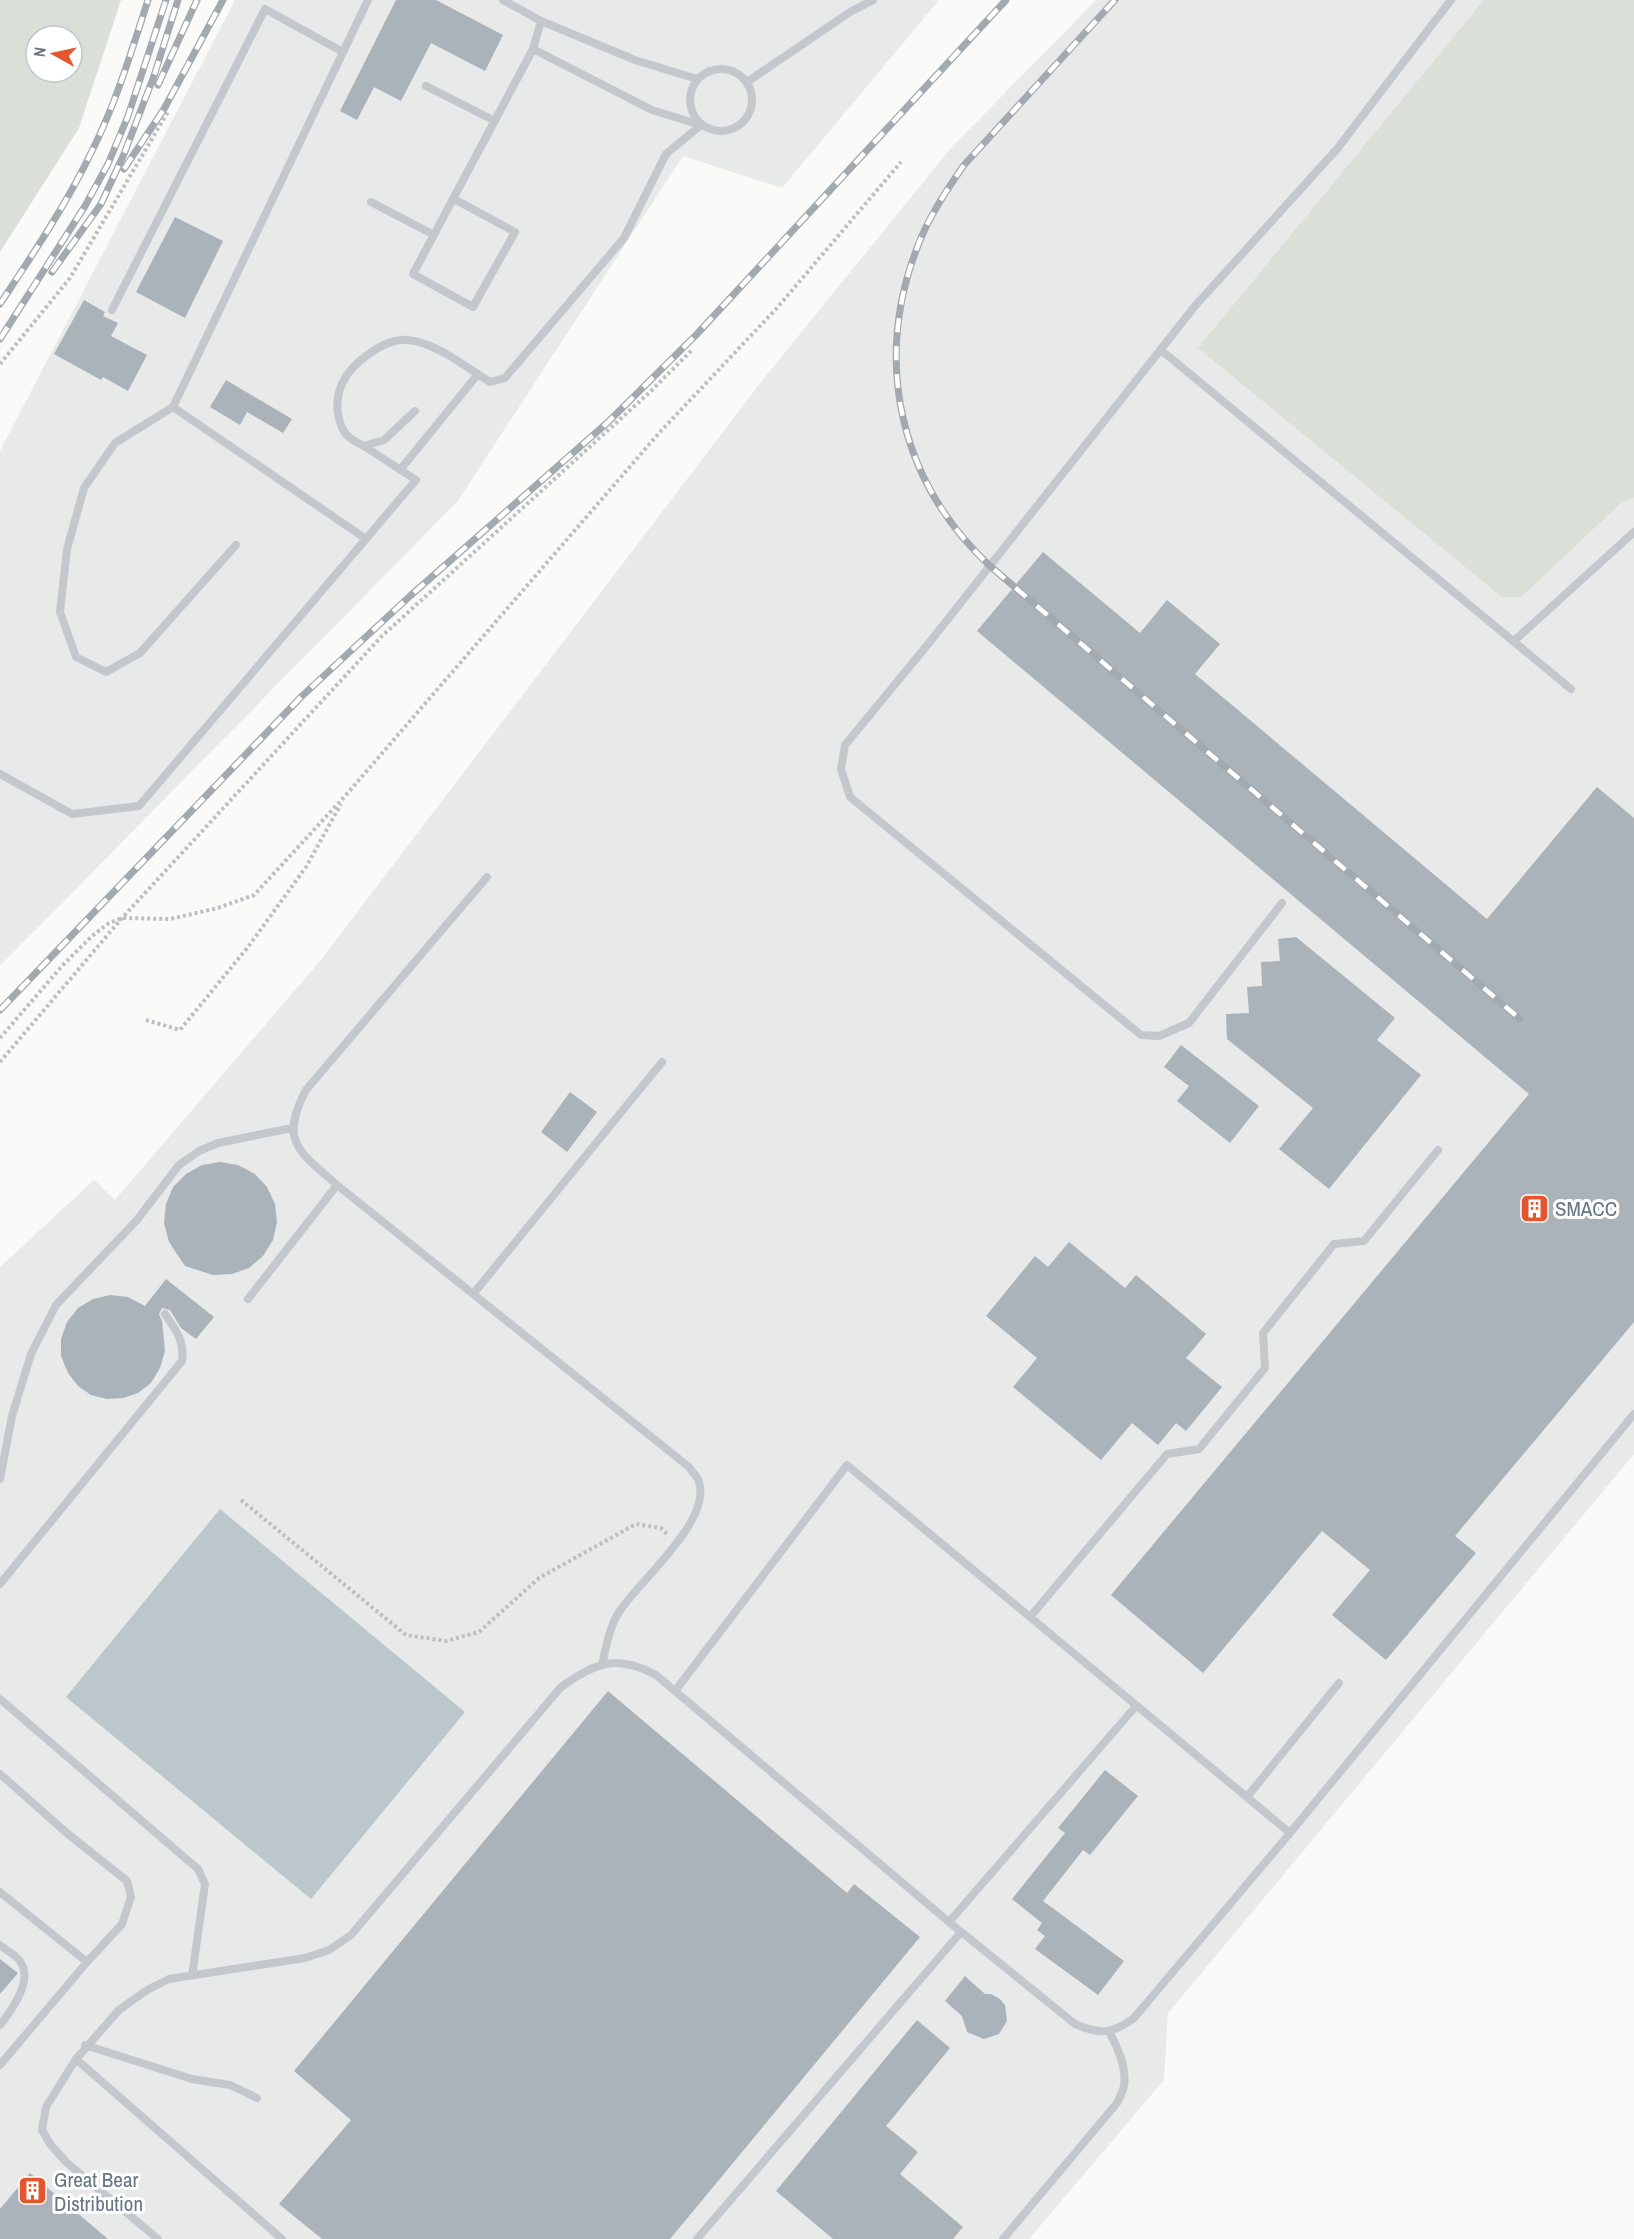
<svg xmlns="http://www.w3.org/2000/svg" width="1634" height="2239" viewBox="0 0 1634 2239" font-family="'Archivo Narrow',sans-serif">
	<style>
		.built { fill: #e8e9e9 }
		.green { fill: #dadfd7; fill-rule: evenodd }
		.water { fill: #bbc7cb }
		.building { fill: #aab3b9 }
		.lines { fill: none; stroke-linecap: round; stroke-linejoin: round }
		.path { stroke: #bbbfc2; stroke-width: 4; stroke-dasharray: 3 3; stroke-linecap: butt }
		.lane { stroke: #c3c8cc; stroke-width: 8 }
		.rail-casing { stroke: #a2aab0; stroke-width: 7 }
		.rail { stroke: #fff; stroke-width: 4.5; stroke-dasharray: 14; stroke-linecap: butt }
		.labels { text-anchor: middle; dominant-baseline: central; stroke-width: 6; stroke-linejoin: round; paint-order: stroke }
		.poi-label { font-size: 21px; fill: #657683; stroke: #fff; text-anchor: start }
	</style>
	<rect width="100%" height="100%" fill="#fafaf8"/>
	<path class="built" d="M235,0H939L782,188L683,156L457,502L0,966V451Z
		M1096,0H1634V1454L1168,2013L1164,2080L1029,2239H0V1267L94,1180L115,1200L320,961L761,382L951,148Z"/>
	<path class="green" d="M0,0H121L79,128L0,252ZM36,36H72V72H36Z
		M1484,0H1634V498L1622,502L1521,597H1502L1198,348Z"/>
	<path class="water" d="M220,1509L465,1712L311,1899L66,1697Z"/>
	<path class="building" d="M396,0H436L503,35L485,71L431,43L401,101L374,87L357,120L340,111Z
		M175,217L223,241L185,318L136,292Z
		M84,300L105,312L103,316L118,323L111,336L147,355L128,391L103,377L101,380L54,354Z
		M226,380L292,419L283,433L247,412L240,425L210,407Z
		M1043,552L1140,633L1167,600L1220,644L1195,674L1487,919L1597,787L1634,818V1322L1455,1536L1476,1553L1386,1660L1332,1615L1370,1570L1322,1531L1203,1673L1111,1595L1529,1094L977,631Z
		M1296,937L1395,1018L1377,1040L1421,1075L1329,1189L1279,1149L1313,1108L1227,1039L1226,1014L1249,1013L1247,987L1262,986L1261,962L1280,961L1278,939Z
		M1181,1045L1259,1106L1230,1143L1177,1101L1189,1086L1164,1067Z
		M570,1092L597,1112L567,1152L541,1132Z
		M220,1162L238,1165L255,1174L267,1187L275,1204L277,1222L273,1240L263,1256L249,1268L232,1274L213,1275L185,1266L169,1242L164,1223L166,1204L173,1187L186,1174L202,1165Z
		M1069,1242L1125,1288L1136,1275L1206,1334L1186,1358L1222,1387L1186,1431L1176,1423L1158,1445L1132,1423L1101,1460L1013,1387L1037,1358L986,1316L1035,1256L1048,1267Z
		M166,1279L214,1317L196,1339L181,1328L170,1310L162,1308L159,1314L162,1321L165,1351L160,1368L151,1383L138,1393L123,1398L107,1399L91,1395L78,1386L68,1373L61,1356V1339L67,1322L78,1308L93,1299L110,1295L128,1297L145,1306Z
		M608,1691L847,1893L854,1884L920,1937L670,2239H322L279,2204L351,2120L294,2071Z
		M1105,1770L1138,1796L1090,1855L1083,1850L1043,1901L1124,1961L1098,1995L1035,1949L1045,1936L1037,1930L1042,1923L1012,1899L1065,1833L1058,1828Z
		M0,1959L18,1973L0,1994Z
		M965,1976L985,1994H991L1000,1999L1005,2005L1007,2021L999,2034L984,2039L967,2032L962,2016L945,2001Z
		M917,2020L950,2048L886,2126L918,2152L900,2174L963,2227L953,2239H833L776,2191Z
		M30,2173L108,2239H0V2209Z"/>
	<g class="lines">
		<path class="path" d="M0,364L70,278L169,110
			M146,1020L180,1030L248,947L306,867L341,804
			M0,1038L62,966L92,936L109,923L122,918L170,919L218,908L254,895L346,795L659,433L777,308L901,162
			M0,1062L122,918L381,637L650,392L693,349
			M241,1500L406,1635L446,1641L479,1632L539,1578L636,1524L661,1528L668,1535"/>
		<path class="lane" d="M503,0L541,21L635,60L697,79
			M533,49L652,110L701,125
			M690 100a31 31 0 1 1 62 0a31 31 0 1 1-62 0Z
			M747,82L850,12L873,0
			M426,86L495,121
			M454,199L515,232L473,307L413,274L533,49L541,21
			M371,202L434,235
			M112,310L265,9L343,52
			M1161,350L1571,689
			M173,407L366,539
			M415,411L384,440L364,446C358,443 349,439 345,433C336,419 335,399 342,384C351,363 385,338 408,340C435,342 467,368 490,382L505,378L624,238L666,154L701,125
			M400,470L478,374
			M236,545L140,653L106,672L76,657L60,612L67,549L84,488L115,443L173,407L368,0
			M1515,640L1634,532
			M0,774L72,814L139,806L416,480L364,446
			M487,877L306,1090C279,1142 299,1151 337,1185L689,1467C692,1472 698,1477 699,1482C712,1521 638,1582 619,1612C609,1628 606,1647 602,1665
			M1282,903L1189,1023L1159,1036L1141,1035L850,797L841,769L845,745L929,643L1195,306L1337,149L1451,0
			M474,1293L662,1062
			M248,1299L337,1185
			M0,1479L12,1416L31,1354L56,1305L137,1220L179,1165L199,1151L218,1143L292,1128
			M0,1584L182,1361C185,1342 176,1330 165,1314
			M1030,1617L1167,1454L1199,1449L1265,1368L1263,1333L1334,1244L1364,1241L1438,1150
			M675,1691L847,1465L1290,1833
			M0,1699L198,1869L205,1884L192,1976
			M0,1774L68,1834L127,1881L131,1897L122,1924L87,1962L0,2065
			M1247,1797L1339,1683
			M0,1892L87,1962
			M949,1922L1136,1706
			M0,1945C6,1950 14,1954 19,1960C35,1979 12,2010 0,2025
			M85,2045L192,2079L230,2085L257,2098
			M76,2059L282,2239
			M158,2239L66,2162L50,2144L42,2130L46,2107L76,2059L119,2010L147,1990L169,1979L305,1958L329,1950L351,1935L561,1687C596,1662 617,1654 656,1675L949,1922L1075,2024C1100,2035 1112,2034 1134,2018L1290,1833L1634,1414
			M697,2239L961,1932
			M1003,2239L1117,2103C1119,2098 1123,2092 1124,2086C1127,2067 1117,2047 1109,2031"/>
		<defs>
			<path id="rail" d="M1115,0L964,165C946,191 928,218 917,248C873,363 900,482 990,566L1520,1019
				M158,85L197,0
				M124,169L164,109L223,0
				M52,272L101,204L124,154L154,76L178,0
				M0,304C33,254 66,205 92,151C116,103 132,50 148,0
				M0,339L85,206L108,164L128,116L166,0
				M0,1010L301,697L410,596L607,423L697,334L1006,0"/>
		</defs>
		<use href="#rail" class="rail-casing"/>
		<use href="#rail" class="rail"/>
	</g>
	<defs>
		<symbol id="building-square" viewBox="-11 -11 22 22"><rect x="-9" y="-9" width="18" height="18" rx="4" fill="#e4572e" stroke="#fff"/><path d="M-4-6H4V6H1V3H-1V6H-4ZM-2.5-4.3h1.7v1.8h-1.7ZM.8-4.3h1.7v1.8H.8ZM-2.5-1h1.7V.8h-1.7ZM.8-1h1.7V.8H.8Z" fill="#fff"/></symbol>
	</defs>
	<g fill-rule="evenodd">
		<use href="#building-square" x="1518" y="1192" width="33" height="33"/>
		<use href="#building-square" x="16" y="2174" width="33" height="33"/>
	</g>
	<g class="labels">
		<g class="poi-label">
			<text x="1555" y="1208">SMACC</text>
			<text x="54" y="2179">Great Bear<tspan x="54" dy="24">Distribution</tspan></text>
		</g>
	</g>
	<g transform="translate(54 54) rotate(278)"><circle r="28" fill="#ffffff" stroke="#c1c8cd" stroke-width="1.5"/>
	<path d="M0-4.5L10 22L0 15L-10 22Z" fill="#e4572e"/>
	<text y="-9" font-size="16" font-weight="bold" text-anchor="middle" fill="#657683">N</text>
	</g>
</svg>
